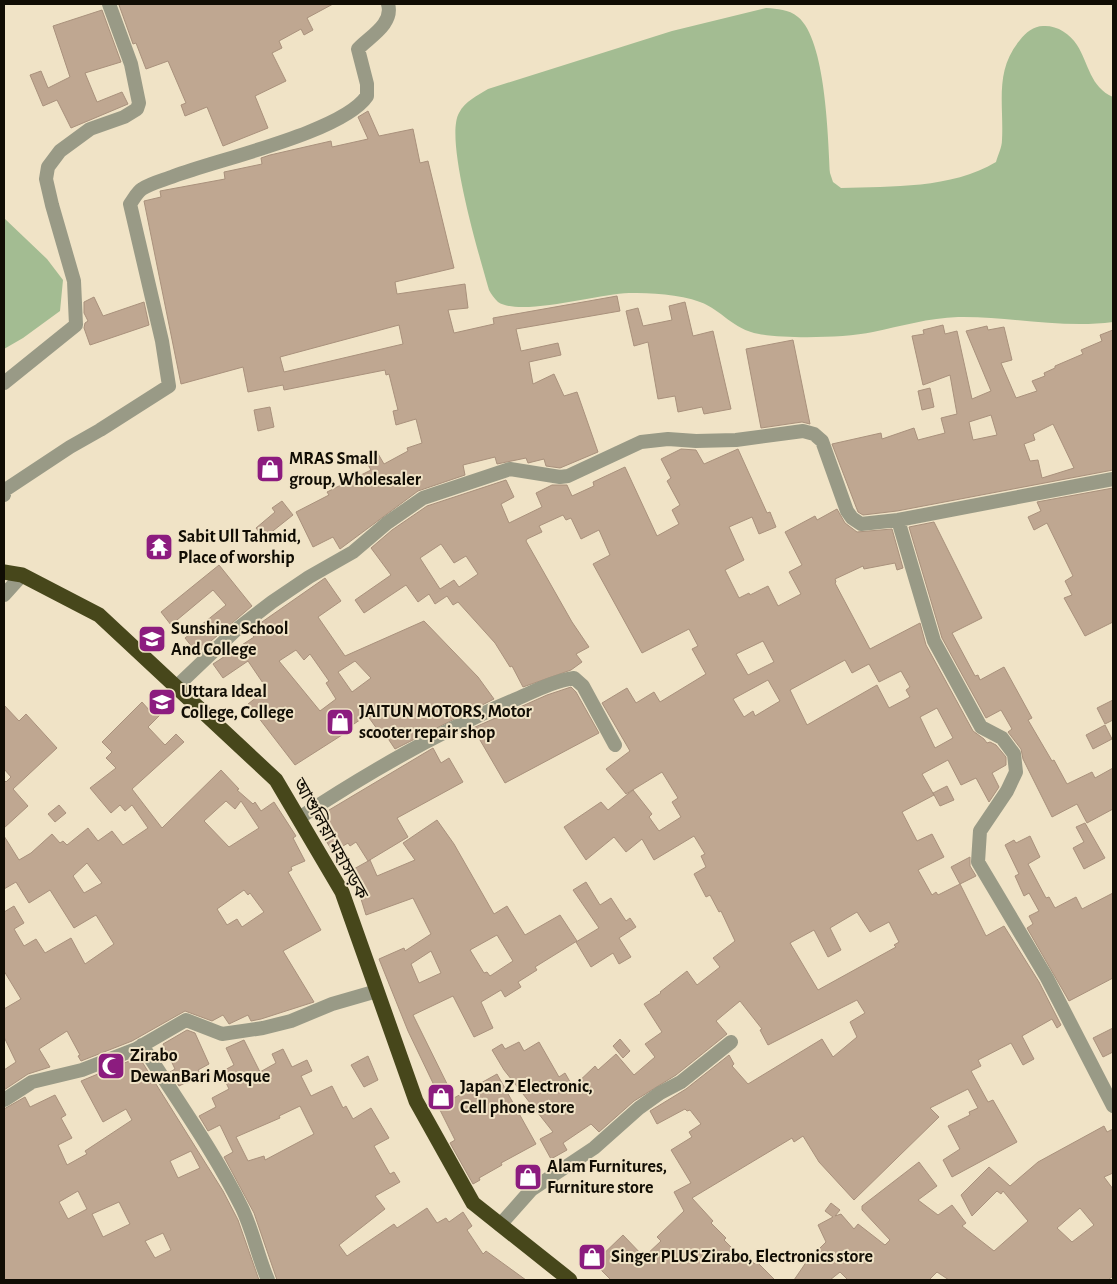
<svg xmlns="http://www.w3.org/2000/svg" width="1117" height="1284" viewBox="0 0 1117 1284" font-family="'Alegreya Sans','Noto Sans Bengali',sans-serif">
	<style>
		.water { fill: #a3bc92 }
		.building { fill: #bfa791; stroke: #a9917c; fill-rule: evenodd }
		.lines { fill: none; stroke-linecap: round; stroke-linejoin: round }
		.minor { stroke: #999a86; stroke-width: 14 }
		.highway { stroke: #47471b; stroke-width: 15 }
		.labels { text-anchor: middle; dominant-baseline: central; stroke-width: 4; stroke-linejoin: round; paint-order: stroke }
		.poi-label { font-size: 18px; font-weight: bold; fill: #110d04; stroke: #f0e3c6; text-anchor: start }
		.street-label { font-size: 18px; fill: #110d04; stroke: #f0e3c6 }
	</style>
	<rect width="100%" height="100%" fill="#f0e3c6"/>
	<path class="water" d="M766,8C778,9 788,9 798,17C826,40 828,138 830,173L833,182L841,188C892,186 951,189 996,162C998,155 1002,147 1002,140C1004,104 994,71 1020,40C1026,32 1035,25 1045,26C1058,26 1070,34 1077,45C1089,64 1090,87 1113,97V322C1062,329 1010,316 958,317C929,318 901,326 873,332C843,338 788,339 759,334C732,329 722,310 700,302C679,294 651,293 629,293C598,294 520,317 498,302C495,299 491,294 489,290C480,258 444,139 459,113C465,101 477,96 488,89L672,31Z
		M4,218L47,259L63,280L60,311L23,338L4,349Z"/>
	<path class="building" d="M122,4H333L307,18L313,30L304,35L301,29L279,41L282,48L272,53L286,81L255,96L268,128L223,146L207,107L185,116L181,105L186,103L168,61L146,69L136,43L133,44L119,5Z
		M102,10L121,62L85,73L97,102L122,92L128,104L71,128L57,100L43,106L30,75L41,71L48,88L70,77L53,26Z
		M368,111L379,136L413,129L420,163L428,161L454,268L395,282L397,294L465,284L468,308L448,310L454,333L494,324L493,318L617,296L620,311L516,329L521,351L558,343L561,355L529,362L533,384L554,374L564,396L577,392L598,452L560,468L546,466L544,459L528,463L526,458L497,464L495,457L463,465L465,475L418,491L340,549L333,537L313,547L296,512L329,495L327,492L371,470L365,459L377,452L384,464L408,451L407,448L422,443L416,419L396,425L393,411L398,410L389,374L386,375L385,370L284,390L283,385L248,392L243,367L181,384L144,201L161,197L160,191L225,179L224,172L262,164L261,158L270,155L331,141L332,147L368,139L358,117ZM399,325L403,344L284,372L280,357Z
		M94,297L103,316L144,302L149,325L90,345L84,328L85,323L88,321L84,313V302Z
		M685,302L693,336L713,331L731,409L704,414L702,407L678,412L675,396L658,399L648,342L634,346L626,311L638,308L643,326L672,320L669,306Z
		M943,325L945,334L957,331L972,399L991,391L966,331L987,326L988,330L1004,327L1012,360L1001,363L1016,398L1037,391L1032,381L1045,376L1044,373L1055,368V366L1083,354L1081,350L1102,341L1100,335L1113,330V470L897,511L863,515L858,512L832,444L881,433L882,439L914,428L918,440L945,433L941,418L957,414L950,375L923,385L912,336L924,334L923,330ZM991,415L997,435L973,440L969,422ZM1053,424L1074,468L1042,478L1038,460L1030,461L1024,444L1035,440L1033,434Z
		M793,340L810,424L802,422L761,428L746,349Z
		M930,388L934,407L922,410L918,391Z
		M270,407L274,427L258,431L254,410Z
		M681,449L696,450L704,464L738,449L767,513L770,512L776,527L759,534L752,517L729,527L744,560L725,570L739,598L749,593L750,595L768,586L778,606L801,594L789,572L802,565L785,532L815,516L817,520L837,509L845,523L857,532L892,529L903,568L897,570L895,563L864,569L863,566L835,579L836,582L835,583L870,649L920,623L926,645L973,731L984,739L987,743L990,742L996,745L1006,757V765L992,773L999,787L989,802L976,778L961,785L948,760L922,774L934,795L902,812L917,841L932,834L944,857L918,870L932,895L936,892L938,895L960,884L986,936L1004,926L1039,982L1061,1025L1057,1028L1052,1019L1022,1036L1034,1059L1023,1065L1011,1043L978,1060L981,1066L971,1071L988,1102L993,1100L1017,1142L952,1177L943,1160L960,1149L948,1126L970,1115L969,1112L978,1108L968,1089L930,1108L939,1117L854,1200L819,1162L803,1136L794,1142L792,1138L692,1198L713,1221L711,1223L726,1238L724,1240L742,1258L744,1256L755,1264L757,1262L775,1280H611L594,1263L623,1235L644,1257L661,1241L657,1237L684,1211L674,1192L691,1183L671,1150L692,1137L689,1132L701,1124L690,1110L687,1111L685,1109L657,1124L650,1111L686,1089L729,1055L734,1064L732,1066L748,1084L822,1039L833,1057L857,1037L850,1022L865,1013L857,1000L768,1045L760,1030L762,1029L740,1001L716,1021L727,1034L676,1075L634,1101L599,1132L591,1124L563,1143L567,1150L551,1159L540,1139L553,1132L504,1070L492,1050L502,1044L505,1049L519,1042L524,1051L539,1042L559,1077L565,1073L573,1087L595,1066L598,1070L616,1054L634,1075L655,1057L645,1044L662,1032L644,1004L661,993L660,992L687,971L697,985L720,967L713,958L735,941L721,911L719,912L710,895L706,897L694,874L706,867L701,856L705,854L694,836L654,860L642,839L626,852L614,837L586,860L564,827L601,802L608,810L633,790L652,814L649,817L659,831L681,817L672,802L678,798L662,772L626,794L606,769L630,751L602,703L627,688L636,703L654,692L660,702L706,674L692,649L698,646L689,629L642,653L593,564L610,555L599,530L581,539L571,518L566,520L563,515L539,526L542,532L527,539L526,541L572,622L589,647L576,654L582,662L571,670L523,687L512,666L510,667L495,643L458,602L453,605L447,596L435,604L429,594L418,602L406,585L364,613L355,600L391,575L371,548L392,530L427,506L506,480L514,497L501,504L509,523L542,507L536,493L552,485H567L572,496L594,486L593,482L625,467L657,536L679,524L672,510L680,505L667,481L671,478L661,459ZM441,544L454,563L466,556L478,574L459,587L454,580L440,589L420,558ZM763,641L774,662L748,675L736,654ZM845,660L852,673L869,664L879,682L901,671L910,687L906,690L910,697L889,708L877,685L807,725L790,690ZM768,680L780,701L755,716L753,711L744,717L733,699ZM937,708L953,738L935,748L920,717ZM857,912L870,932L889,922L899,942L894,945L896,947L818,990L790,943L814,930L828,957L841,950L830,928Z
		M1113,488V622L1085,636L1064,598L1072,595L1065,581L1073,576L1047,523L1034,530L1028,517L1041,511L1037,502Z
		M282,501L293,515L264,538L256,528L275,512L272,508Z
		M934,522L982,618L952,633L975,676L978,675L980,680L1004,667L1032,718L1028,720L1052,761L1054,760L1067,784L1092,772L1095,778L1113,768V809L1087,823L1077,804L1052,817L1023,759L1021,749L1008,732L1012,729L1001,710L986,718L942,638L909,527Z
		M219,565L252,606L197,653L185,638L226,605L213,590L171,625L161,612Z
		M325,578L341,601L318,617L345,656L424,621L478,677L494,699L395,749L383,731L380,733L367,715L351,726L353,728L295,765L248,704L267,689L248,661L223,678L213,664L254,637L249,631ZM296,650L304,660L310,654L329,681L326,683L336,699L320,711L279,661ZM355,661L371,678L352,692L338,672Z
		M571,687L576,692L599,733L505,783L473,728L547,695Z
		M1113,700V720L1105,724L1097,708Z
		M142,702L150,711L156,705L163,712L148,727L165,745L176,734L184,742L132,789L162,828L221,770L239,789L237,790L253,804L255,802L261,811L274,802L296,836L293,838L305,861L291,867L292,870L288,872L321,930L283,951L314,1002L261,1019L251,1021L248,1015L229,1024L223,1015L212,1021L185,1011L132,1041L81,1061L78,1056L80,1055L67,1031L39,1049L50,1067L28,1074L4,1090V1070L16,1062L4,1037V1009L21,999L4,971V912L14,906L24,923L14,929L24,946L36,939L45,953L71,938L85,964L114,944L96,915L74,928L50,890L29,903L16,882L4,889V836L19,860L31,853L52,834L60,843L63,841L67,845L88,828L98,841L112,831L123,845L148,828L132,805L125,811L120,805L111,813L90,788L116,768L106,758L112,752L102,742ZM226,801L235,809L241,801L259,828L229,847L204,821ZM87,863L102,883L84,893L73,876ZM244,890L248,895L250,893L264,912L242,927L237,919L227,925L217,909Z
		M4,705L19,721L26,714L57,748L13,789L28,806L4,828V780L6,782L11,777L4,769Z
		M1105,725L1112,739L1093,749L1086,735Z
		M433,748L441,763L449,758L463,782L397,818L408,837L368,861L356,842L350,846L348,843L333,852L323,836L329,833L319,816Z
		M947,786L954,800L940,806L933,793Z
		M59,805L66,813L55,822L48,814Z
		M437,820L454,844L494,914L507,906L525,935L560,915L577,941L535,967L537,970L518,982L521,987L505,997L501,990L481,1002L493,1028L474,1037L453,996L413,1015L454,1098L497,1074L536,1144L501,1163L502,1165L479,1178L480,1180L473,1184L450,1143L455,1140L438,1106L443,1104L408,1031L379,959L404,948L405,951L431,934L413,898L366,915L352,870L370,860L377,876L415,860L403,843ZM497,935L513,961L490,976L487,972L484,973L470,950ZM431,951L441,973L419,983L411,964Z
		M1085,823L1105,858L1084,869L1073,848L1084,842L1076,827Z
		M1030,836L1040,857L1028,864L1046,898L1049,897L1055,908L1076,897L1082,909L1113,893V978L1069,1001L1027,928L1033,924L1029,916L1039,911L1029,893L1024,896L1015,876L1019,874L1005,845L1014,840L1016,843Z
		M970,857V866L976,876L960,884L951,867Z
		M586,882L600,905L611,898L626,921L630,918L636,927L619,938L631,957L619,964L613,953L591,967L576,942L599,928L573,890Z
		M1113,1028V1052L1103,1057L1093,1038Z
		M187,1030L195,1033L209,1064L198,1070L201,1075L179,1086L170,1072L175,1069L163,1044Z
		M620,1039L630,1051L623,1058L613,1046Z
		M244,1040L260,1072L276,1063L272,1054L283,1049L292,1067L307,1060L312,1071L301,1076L311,1096L332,1086L343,1108L346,1106L353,1119L371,1108L389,1138L374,1146L390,1174L394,1172L400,1182L375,1196L385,1209L339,1245L347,1256L394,1224L397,1228L427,1208L437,1223L446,1218L449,1222L463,1212L472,1226L467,1230L483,1254L486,1251L526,1280H277L254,1213L224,1157L233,1152L220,1125L208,1131L199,1116L216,1107L212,1098L229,1089L221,1072L234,1065L226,1048ZM300,1106L314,1134L265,1160L264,1156L248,1161L236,1137L280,1118L279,1116Z
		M368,1056L378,1080L364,1087L351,1065Z
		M139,1057L223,1191L238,1220L259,1280H4V1109L25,1097L30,1107L55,1095L66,1115L61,1118L72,1138L58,1145L67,1165L87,1154L85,1151L132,1120L126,1109L103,1122L81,1081ZM191,1151L200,1168L178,1178L170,1161ZM78,1191L87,1209L68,1219L59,1202ZM119,1202L130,1224L103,1237L92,1214ZM163,1233L171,1250L155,1258L145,1241Z
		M1104,1126L1107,1132L1113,1129V1173L1104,1177L1113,1189V1276L1108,1280H949L937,1272L929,1280H848L840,1272L830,1280H794L807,1261L826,1242L818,1225L833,1217L825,1211L831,1203L840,1210L835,1216L841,1214L854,1229L858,1224L885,1245L890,1240L862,1210V1206L919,1162L937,1186L918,1200L938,1215L952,1205L966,1223L962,1226L994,1251L1028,1221L1003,1191L1001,1194L997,1191L972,1216L961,1195L989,1167L1010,1186L1038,1162ZM1080,1208L1094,1225L1072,1242L1057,1228Z"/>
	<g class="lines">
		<path class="minor" d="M4,383L76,325L74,281L52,205L46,179L48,167L60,151L90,129L124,117L137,109L139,103L131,64L109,4
			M4,495L5,490L70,447L100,430L169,386L162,341L130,204C134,199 137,192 142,189C151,183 164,180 174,176C219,159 343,132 367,96V84L358,49C369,37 394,24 388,4
			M898,520L934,641L981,727L1002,738L1014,754L1016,772L1007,791L980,831L978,862L1047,978L1113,1106
			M4,595L22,575
			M176,687L237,629L272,602L309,577L353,552L387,523L423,498L510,469L560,477L568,476L641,442L668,439L696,441L736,440L803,431L814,434L822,441L847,511L852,518L861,524L898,520L1113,479
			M299,818C367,773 438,732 514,700C533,692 553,681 574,678L583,686L615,745
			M142,1045C176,1099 214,1151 242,1208C253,1231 258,1257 268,1280
			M4,1100L32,1082L82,1070L136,1049L186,1020L222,1034L263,1028L291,1021L332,1004L377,991
			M500,1225L531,1190L594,1148L639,1108L660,1093L681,1082L731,1042"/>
		<path class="highway" d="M4,572L22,575L99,615L276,780L342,892L416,1101L473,1203L570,1280"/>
	</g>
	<defs>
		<symbol id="shop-square" viewBox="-11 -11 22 22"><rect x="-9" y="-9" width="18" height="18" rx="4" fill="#8c1c7f" stroke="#f0e3c6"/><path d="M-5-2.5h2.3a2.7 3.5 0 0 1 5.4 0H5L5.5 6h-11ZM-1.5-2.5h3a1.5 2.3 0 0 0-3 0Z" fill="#fff"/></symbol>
		<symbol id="temple-square" viewBox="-11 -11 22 22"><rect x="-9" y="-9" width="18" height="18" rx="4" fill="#8c1c7f" stroke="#f0e3c6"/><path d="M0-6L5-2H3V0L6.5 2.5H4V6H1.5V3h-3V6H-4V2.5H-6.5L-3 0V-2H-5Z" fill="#fff"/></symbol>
		<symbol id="school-square" viewBox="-11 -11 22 22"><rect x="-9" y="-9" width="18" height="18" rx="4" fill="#8c1c7f" stroke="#f0e3c6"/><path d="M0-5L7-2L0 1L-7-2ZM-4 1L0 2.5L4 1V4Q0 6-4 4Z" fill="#fff"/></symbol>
		<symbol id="university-square" viewBox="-11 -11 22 22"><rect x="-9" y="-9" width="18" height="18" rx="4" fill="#8c1c7f" stroke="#f0e3c6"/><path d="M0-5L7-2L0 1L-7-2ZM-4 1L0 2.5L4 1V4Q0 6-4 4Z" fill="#fff"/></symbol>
		<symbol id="mosque-square" viewBox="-11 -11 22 22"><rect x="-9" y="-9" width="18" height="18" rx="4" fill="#8c1c7f" stroke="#f0e3c6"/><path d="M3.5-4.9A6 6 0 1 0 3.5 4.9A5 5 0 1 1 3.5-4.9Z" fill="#fff"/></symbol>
	</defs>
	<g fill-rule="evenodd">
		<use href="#shop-square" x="254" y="453" width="32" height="32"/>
		<use href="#temple-square" x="143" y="531" width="32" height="32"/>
		<use href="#school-square" x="136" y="623" width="32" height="32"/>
		<use href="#university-square" x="146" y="686" width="32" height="32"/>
		<use href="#shop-square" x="324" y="706" width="32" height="32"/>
		<use href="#mosque-square" x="95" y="1050" width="32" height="32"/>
		<use href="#shop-square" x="425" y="1081" width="32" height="32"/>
		<use href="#shop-square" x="512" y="1161" width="32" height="32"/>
		<use href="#shop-square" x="576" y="1241" width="32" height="32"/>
	</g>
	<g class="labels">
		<g class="poi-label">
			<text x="289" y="459">MRAS Small<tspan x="289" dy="21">group, Wholesaler</tspan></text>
			<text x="178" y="537">Sabit Ull Tahmid,<tspan x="178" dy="21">Place of worship</tspan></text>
			<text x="171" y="629">Sunshine School<tspan x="171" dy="21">And College</tspan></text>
			<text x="181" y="692">Uttara Ideal<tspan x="181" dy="21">College, College</tspan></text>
			<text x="359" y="712">JAITUN MOTORS, Motor<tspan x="359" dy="21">scooter repair shop</tspan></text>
			<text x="130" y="1056">Zirabo<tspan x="130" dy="21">DewanBari Mosque</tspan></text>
			<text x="460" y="1087">Japan Z Electronic,<tspan x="460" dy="21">Cell phone store</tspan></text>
			<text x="547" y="1167">Alam Furnitures,<tspan x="547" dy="21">Furniture store</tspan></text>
			<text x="611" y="1257">Singer PLUS Zirabo, Electronics store</text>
		</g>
		<g class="street-label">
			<text transform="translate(330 839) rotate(61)">আশুলিয়া মহাসড়ক</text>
		</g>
	</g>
	<rect width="1117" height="1284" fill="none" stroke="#110d04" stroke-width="10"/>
</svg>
